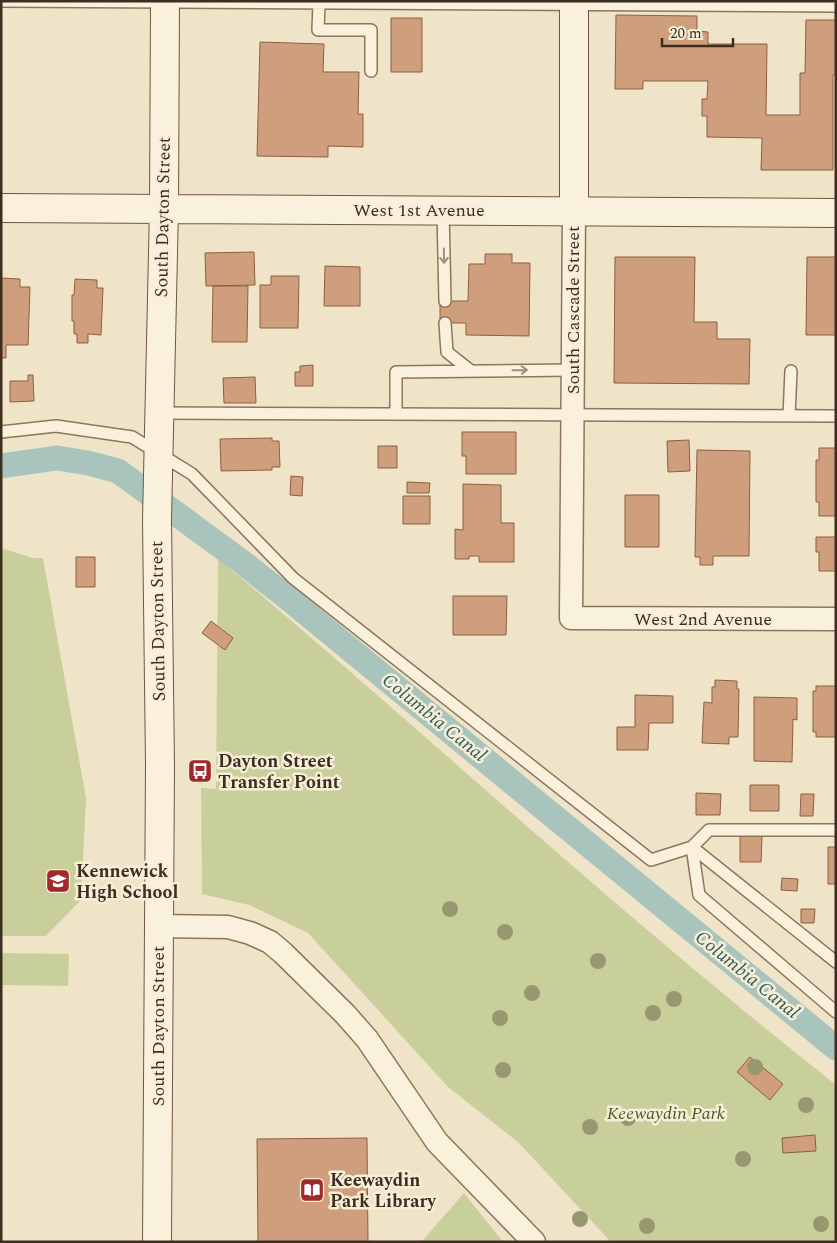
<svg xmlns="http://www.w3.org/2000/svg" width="837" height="1243" viewBox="0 0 837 1243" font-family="Spectral,serif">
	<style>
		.green { fill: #c9cf9b }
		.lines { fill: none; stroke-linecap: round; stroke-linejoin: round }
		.canal { stroke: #a9c4bc; stroke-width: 25 }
		.building { fill: #cf9f7d; stroke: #8d5f41 }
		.lane-casing { stroke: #8d765c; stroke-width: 14 }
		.street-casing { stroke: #8d765c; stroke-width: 25 }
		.secondary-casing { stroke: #6f573f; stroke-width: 30 }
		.lane { stroke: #faf1dc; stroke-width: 11 }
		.street { stroke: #faf1dc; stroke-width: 22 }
		.secondary { stroke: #faf1dc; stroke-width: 28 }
		.tree { fill: #96986f }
		.oneway { stroke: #9c907e }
		.labels { text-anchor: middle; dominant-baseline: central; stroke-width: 5; stroke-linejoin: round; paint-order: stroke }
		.street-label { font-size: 18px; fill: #3d2e20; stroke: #f7eed8 }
		.poi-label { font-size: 18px; font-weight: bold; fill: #3d2e20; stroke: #f7eed8; text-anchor: start }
		.park-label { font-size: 18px; font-style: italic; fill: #4d5a26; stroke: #f7eed8 }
		.water-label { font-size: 19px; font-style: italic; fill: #2f5d5a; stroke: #f7eed8 }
	</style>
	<rect width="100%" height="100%" fill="#f0e4c8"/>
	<path class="green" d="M1,548L33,558H43L86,798L81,900L46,936H1Z
		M218,559C283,612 344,667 407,721C548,845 689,969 836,1085V1242H611L518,1142L448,1087L308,933L249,905L202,894L201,788L216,789Z
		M1,953L69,954L68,986L1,985Z
		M464,1193L503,1242H414L423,1240Z"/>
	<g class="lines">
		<path class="canal" d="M1,466L57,458L88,463L118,471L242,562L284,595L836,1048"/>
	</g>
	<path class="building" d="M616,15L697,16V31L708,32V44H767L766,115H800V73H805L806,20H836V75H833V170H761L762,138L707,137V116H702V99H707L708,81H643V89H615Z
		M391,18H422V72H391Z
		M260,42L324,44L323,72H359L358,114H363V147L328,146V157L257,156Z
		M254,252L255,285L206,286L205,253Z
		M485,254H512V263H530L529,336L466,335V323H440V301H468L469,264H485Z
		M615,257H695L694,322H717V339H750L749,384L614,383Z
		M807,257H836V335H806Z
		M325,266L360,267V306H324Z
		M271,276H299L298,328H260V285H271Z
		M1,278L20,279V287H30L28,345H6V358H1Z
		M75,279L97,280V288H103L101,335L88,334V343H77V334H74V321H72V295H74Z
		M213,286H248L247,342H212Z
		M313,365V386H295V372H300V366Z
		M28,375H33L34,401L10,402V381H28Z
		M255,377L256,403H224L223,378Z
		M462,432H516V474H466V456H462Z
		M272,438V441H279L280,467H272V470L221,471L220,439Z
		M689,440L690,471L668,472L667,441Z
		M378,446H397V468H378Z
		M819,448H836V516H819V502H816V460H819Z
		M697,450L750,451L749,556H713V565H700V557H695Z
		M291,476L303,477L302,496L290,495Z
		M407,482L430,483L429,493H407Z
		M463,484L501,485V523H514V562H479V556H469V559H455V529L463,530Z
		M625,495H659V547H625Z
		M403,496H430V524H403Z
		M816,537H836V571H819V552H816Z
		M76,557H95V587H76Z
		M453,596H507L506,635H453Z
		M211,621L233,638L225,650L202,633Z
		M715,680L737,681V689H739L738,737H729V744L702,743L704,702L712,703V687H715Z
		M816,686H836V737H816V732H813V691H816Z
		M635,695L673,696V723H649L648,750H617V727H635Z
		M754,697L797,698V720L793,719L792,762L754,761Z
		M750,785H779V811H750Z
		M696,793L721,794L720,815H696Z
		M801,794H814L813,816H800Z
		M740,836H762L761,862H740Z
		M828,847H836V884H828Z
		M782,878L798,879L797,891L781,890Z
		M801,909H815L814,923H801Z
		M750,1057L783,1084L770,1100L737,1072Z
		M815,1135L816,1151L783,1153L782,1138Z
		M367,1138L368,1242H258L257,1139Z"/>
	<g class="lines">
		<defs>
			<path id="lane" d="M1,1L836,6
				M319,3L318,30H371V71
				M443,211L445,301
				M445,323L447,352L471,371
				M159,413L836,416
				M396,414V372L572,370
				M789,416L791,371
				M1,432L56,426L132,437L192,474L293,578L651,860L692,847L699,895L836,1012
				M836,830H709L692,847L836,962"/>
			<path id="street" d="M574,211L571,618L836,619
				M159,926L228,927L250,933L270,942L283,953L345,1014L367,1039L437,1142L534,1242"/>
			<path id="secondary" d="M1,208L836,213
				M574,211V1
				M157,1242L160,766L157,520L164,209L165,1"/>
		</defs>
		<use href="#lane" class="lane-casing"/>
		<use href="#street" class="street-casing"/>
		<use href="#secondary" class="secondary-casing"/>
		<use href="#lane" class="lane"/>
		<use href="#street" class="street"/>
		<use href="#secondary" class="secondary"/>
	</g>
	<g class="tree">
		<circle cx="450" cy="909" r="8"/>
		<circle cx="505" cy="932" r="8"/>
		<circle cx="598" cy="961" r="8"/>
		<circle cx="532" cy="993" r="8"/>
		<circle cx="674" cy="999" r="8"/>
		<circle cx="653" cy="1013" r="8"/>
		<circle cx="500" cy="1018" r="8"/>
		<circle cx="755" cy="1067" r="8"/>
		<circle cx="503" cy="1070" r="8"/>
		<circle cx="806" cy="1105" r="8"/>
		<circle cx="628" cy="1118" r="8"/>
		<circle cx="590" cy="1127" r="8"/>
		<circle cx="743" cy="1159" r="8"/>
		<circle cx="580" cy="1219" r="8"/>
		<circle cx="821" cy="1224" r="8"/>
		<circle cx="647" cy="1226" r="8"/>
	</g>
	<defs><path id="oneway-shaft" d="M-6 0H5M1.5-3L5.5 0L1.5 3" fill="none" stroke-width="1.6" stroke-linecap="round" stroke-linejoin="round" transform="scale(1.25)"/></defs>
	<g class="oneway">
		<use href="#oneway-shaft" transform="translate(444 256) rotate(89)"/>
		<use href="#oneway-shaft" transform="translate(520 370) rotate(-1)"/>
	</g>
	<defs>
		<symbol id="bus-square" viewBox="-11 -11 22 22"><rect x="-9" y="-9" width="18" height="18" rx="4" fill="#9e2a2b" stroke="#f7eed8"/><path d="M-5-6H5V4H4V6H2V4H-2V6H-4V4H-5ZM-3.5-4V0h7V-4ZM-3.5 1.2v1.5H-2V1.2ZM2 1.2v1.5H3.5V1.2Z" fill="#fff"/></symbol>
		<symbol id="school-square" viewBox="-11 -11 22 22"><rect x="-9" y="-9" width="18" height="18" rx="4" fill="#9e2a2b" stroke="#f7eed8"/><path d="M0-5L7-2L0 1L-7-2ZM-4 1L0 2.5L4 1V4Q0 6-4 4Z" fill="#fff"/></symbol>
		<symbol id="library-square" viewBox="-11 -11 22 22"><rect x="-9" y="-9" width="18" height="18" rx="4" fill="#9e2a2b" stroke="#f7eed8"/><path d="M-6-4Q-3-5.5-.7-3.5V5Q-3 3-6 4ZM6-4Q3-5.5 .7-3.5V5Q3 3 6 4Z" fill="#fff"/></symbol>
	</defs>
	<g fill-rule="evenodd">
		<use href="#bus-square" x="186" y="757" width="28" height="28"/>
		<use href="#school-square" x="44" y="867" width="28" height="28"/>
		<use href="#library-square" x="298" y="1176" width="28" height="28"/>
	</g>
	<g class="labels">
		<g class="street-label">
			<text x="419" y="210">West 1st Avenue</text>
			<text transform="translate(163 217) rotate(-89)">South Dayton Street</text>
			<text transform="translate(573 310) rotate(-90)">South Cascade Street</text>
			<text x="703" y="619">West 2nd Avenue</text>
			<text transform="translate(158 621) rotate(-91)">South Dayton Street</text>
			<text transform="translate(158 1026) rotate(-90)">South Dayton Street</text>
		</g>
		<g class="poi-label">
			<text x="218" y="761">Dayton Street<tspan x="218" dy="21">Transfer Point</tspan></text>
			<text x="76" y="871">Kennewick<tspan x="76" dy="21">High School</tspan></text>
			<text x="330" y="1180">Keewaydin<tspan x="330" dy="21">Park Library</tspan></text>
		</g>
		<g class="park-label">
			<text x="666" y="1113">Keewaydin Park</text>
		</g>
		<g class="water-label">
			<text transform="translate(434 718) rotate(39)">Columbia Canal</text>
			<text transform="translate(747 975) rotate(39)">Columbia Canal</text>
		</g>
	</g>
	<rect width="837" height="1243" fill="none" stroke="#3d2e20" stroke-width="5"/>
	<path d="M662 38v8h71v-8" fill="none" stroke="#3d2e20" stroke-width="2.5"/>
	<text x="670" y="38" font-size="15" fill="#3d2e20" stroke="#f7eed8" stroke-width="4" paint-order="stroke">20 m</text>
</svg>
